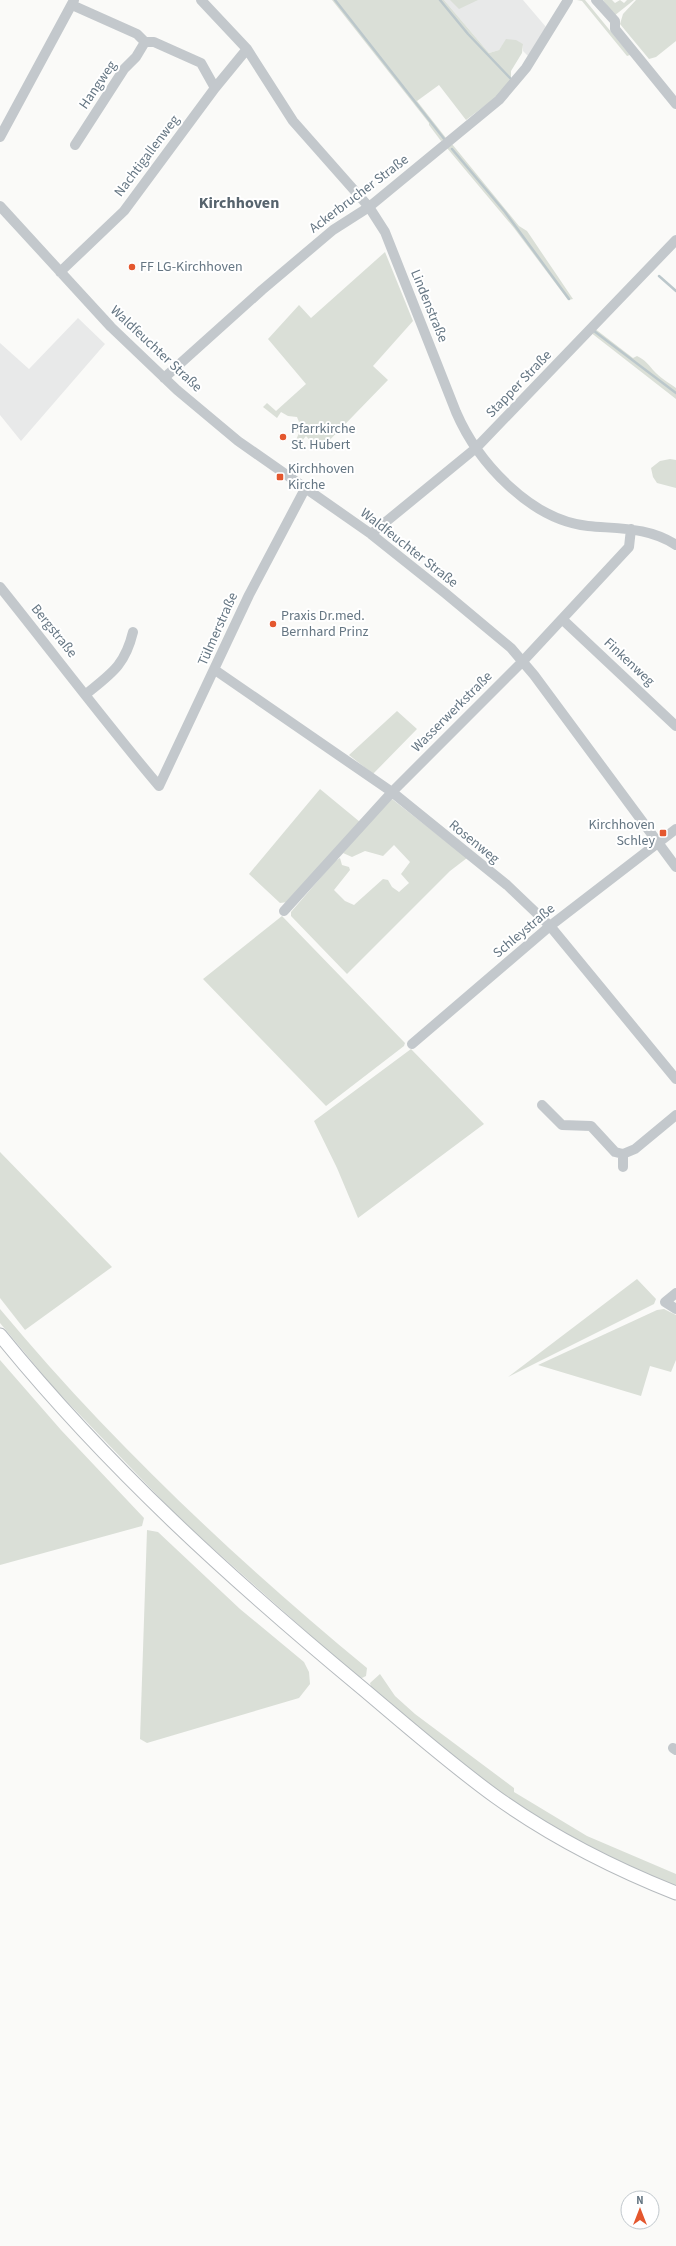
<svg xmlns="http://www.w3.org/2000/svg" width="676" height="2246" viewBox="0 0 676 2246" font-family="'Source Sans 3',sans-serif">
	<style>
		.built { fill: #e8e9e9 }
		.green { fill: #dadfd7 }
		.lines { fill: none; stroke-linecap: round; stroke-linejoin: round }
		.stream { stroke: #bbc7cb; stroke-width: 2.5 }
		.major-casing { stroke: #b5babe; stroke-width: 15 }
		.minor { stroke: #c3c8cc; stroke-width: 10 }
		.major { stroke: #fff; stroke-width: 13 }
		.poi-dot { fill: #e4572e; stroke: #fff; stroke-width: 1.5 }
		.labels { text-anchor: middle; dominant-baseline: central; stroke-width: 4; stroke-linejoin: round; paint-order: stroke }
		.street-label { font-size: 14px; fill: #657683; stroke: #fff }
		.poi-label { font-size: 14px; fill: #657683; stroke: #fff; text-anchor: start }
		.quarter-label { font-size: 16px; font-weight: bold; fill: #57646e; stroke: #fff }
	</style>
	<rect width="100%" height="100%" fill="#fafaf8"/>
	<path class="built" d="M444,0H523L546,27L528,56L523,51V44L506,40L499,50L489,53Z
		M78,318L105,344L21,441L0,415V343L29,369Z"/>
	<path class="green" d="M332,0H444L489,53L499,50L506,39L516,40L523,44L522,53L511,71V81L507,89L466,120L439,85L417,101L446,138L441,141L429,125V123Z
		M450,0H478L459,9Z
		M577,0H585L630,55L627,56L582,1Z
		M603,0H612L615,3L620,0L624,3L627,0H634L614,16Z
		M636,0H676V41L656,57L649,59L620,24L623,14Z
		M452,144L519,226L527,231L573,299L568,300L514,228L447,148Z
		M385,252L413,321L373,366L388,380L321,449L316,447L306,436L300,443L296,440L299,433L296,430L299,422L297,417L288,416L281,412L277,418L263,407L267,403L276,411L306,384L268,339L299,305L311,318Z
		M594,328L633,358L637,356C645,360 648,364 653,370C659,377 669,383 676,388V399L590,332Z
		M670,459L676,460V488L657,483L653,477L651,468L660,461Z
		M397,711L417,729L373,774L349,755Z
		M320,789L360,822L288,902L280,903L249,874Z
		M392,799L467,858L450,871L347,974L291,916V912L335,861L340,858L342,865L349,867L350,870L334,890L345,901L354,905L383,879L388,880L392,887L399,892L409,883L401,874L410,862L394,845L383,856L365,851L352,857L343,853L387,801Z
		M282,916L405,1043L404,1046L326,1106L203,979Z
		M411,1049L484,1124L358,1218L337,1168L314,1121Z
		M0,1152L112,1267L25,1330L0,1298Z
		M637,1279L656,1299L654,1304L508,1377Z
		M0,1309C110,1441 235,1559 367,1668L366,1676L362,1678L355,1675L181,1520L54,1388L0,1323Z
		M664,1309L676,1315V1360L671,1372L650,1366L641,1396L538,1365L657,1310Z
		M0,1360L61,1430L144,1518L142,1526L0,1565Z
		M147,1530L158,1532L240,1609L304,1662L309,1672L310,1684L299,1698L147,1743L140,1739Z
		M380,1674L395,1696L415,1714L514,1788V1792L587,1836L676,1874V1887C610,1860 545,1827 488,1784C448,1754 411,1722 372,1691L370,1683Z"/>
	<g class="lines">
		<path class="stream" d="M335,0L445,140
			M440,0L468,34L510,78
			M452,149L505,212L569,299
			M659,276L676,291
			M594,331L676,393"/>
		<defs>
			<path id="major" d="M0,1335C107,1467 232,1580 362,1688C406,1725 449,1763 496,1797C552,1837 613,1868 676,1893"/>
		</defs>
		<use href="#major" class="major-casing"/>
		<path class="minor" d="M201,0L247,49L293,121L369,207L385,232L456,412C478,463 531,520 588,526C619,529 649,527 676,545
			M596,0L615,21V29L676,104
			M72,5L137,34L145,42H154L201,63L215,88
			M0,137L74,0
			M75,145L124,69L136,57L145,42
			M0,206L111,327L177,390L238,441L371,534L445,593L511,648L534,675L676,867
			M60,272L124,211L215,88L247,49
			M164,378L262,290L333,230L369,207L499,100L526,68L568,0
			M371,534L476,448L676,240
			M0,587C53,653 104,721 159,786L249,595L306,487
			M562,619L676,726
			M215,670L392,792L507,885L550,926L676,1079
			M86,694C112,673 125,665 133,632
			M284,911L392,792L523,661L629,547L631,529
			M412,1044L550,926L676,829
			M542,1105L562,1125L591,1126L615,1152L623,1154L635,1149L676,1115
			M623,1154V1167
			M676,1293L665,1302L676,1309
			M673,1748L676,1750"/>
		<use href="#major" class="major"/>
	</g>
	<g class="poi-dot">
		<circle cx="132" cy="267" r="4"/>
		<circle cx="283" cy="437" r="4"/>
		<rect x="276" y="473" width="8" height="8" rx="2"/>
		<circle cx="273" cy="624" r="4"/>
		<rect x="659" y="829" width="8" height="8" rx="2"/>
	</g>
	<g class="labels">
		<g class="street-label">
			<text transform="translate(98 85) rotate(-56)">Hangweg</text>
			<text transform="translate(147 156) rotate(-53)">Nachtigallenweg</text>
			<text transform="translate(359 194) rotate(-37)">Ackerbrucher Straße</text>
			<text transform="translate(429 306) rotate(68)">Lindenstraße</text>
			<text transform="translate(156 349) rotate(43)">Waldfeuchter Straße</text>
			<text transform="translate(519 384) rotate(-46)">Stapper Straße</text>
			<text transform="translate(409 548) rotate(38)">Waldfeuchter Straße</text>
			<text transform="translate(218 629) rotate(-66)">Tülmerstraße</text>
			<text transform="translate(54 631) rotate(51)">Bergstraße</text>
			<text transform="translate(629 662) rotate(43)">Finkenweg</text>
			<text transform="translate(452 712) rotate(-45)">Wasserwerkstraße</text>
			<text transform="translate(474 842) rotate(39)">Rosenweg</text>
			<text transform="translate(524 931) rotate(-40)">Schleystraße</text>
		</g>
		<g class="poi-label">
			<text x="140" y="267">FF LG-Kirchhoven</text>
			<text x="291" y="429">Pfarrkirche<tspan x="291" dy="16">St. Hubert</tspan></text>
			<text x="288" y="469">Kirchhoven<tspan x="288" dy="16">Kirche</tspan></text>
			<text x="281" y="616">Praxis Dr.med.<tspan x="281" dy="16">Bernhard Prinz</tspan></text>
			<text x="655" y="825" text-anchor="end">Kirchhoven<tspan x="655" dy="16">Schley</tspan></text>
		</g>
		<g class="quarter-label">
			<text x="239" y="203">Kirchhoven</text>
		</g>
	</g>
	<g transform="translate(640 2210)"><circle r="19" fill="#ffffff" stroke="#c1c8cd"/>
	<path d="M0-3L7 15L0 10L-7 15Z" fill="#e4572e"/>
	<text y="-6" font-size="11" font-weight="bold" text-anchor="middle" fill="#657683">N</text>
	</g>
</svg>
